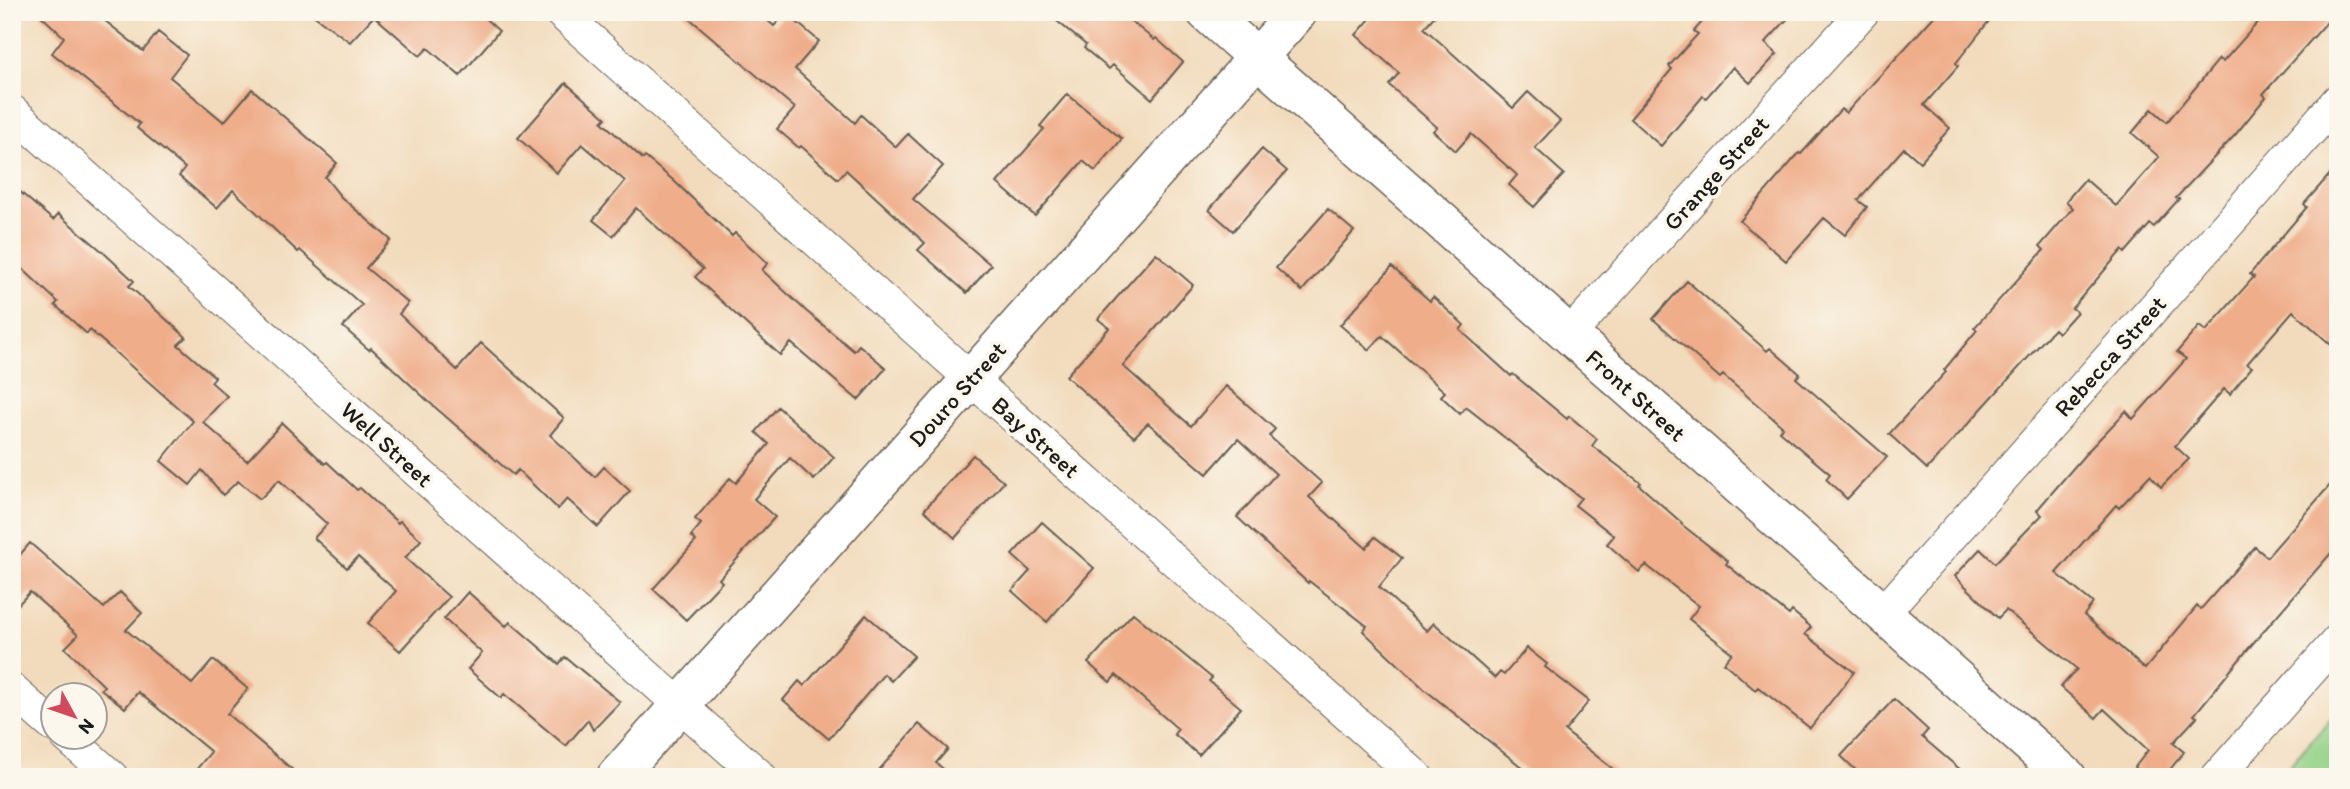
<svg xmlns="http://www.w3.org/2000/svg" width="2350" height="789" viewBox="0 0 2350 789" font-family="Itim,sans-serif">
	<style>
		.green { fill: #93d187; stroke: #587652; stroke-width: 2 }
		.building { fill: #efad8a }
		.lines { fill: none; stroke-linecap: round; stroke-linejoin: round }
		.street-casing { stroke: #675f54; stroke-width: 34 }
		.secondary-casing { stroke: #675f54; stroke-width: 41 }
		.street { stroke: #fff; stroke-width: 32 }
		.secondary { stroke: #fff; stroke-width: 38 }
		.labels { text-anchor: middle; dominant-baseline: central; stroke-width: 7; stroke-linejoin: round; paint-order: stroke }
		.street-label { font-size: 24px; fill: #1c1c1c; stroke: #fbf7ec }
	</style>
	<rect width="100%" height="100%" fill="#fbf7ec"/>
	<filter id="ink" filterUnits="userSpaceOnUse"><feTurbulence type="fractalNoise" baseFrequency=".0143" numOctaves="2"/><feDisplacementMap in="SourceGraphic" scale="14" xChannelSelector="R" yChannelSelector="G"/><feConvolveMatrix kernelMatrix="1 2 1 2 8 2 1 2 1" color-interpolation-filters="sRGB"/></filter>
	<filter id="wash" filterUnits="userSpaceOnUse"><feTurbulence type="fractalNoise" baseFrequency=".00686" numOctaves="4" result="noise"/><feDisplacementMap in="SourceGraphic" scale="28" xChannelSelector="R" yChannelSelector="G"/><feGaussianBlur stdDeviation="1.57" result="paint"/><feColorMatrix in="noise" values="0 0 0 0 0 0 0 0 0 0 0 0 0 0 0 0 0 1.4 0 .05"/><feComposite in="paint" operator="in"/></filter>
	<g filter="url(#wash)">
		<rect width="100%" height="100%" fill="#f2dbbc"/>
		<path class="green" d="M2338,711V777H2279Z"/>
		<g id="blocks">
			<path class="building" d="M37,12H94L143,51L158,32L187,55L170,77L224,122L252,89L337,163L325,177L341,197L391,240L366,268L408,303L399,314L457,370L481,343L564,418L550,435L595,477L604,467L630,491L598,527L567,499L558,509L518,470L513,475L429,402L371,348L369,350L343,327L362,305L300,250L298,252L233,190L217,208L179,176L185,168L137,128L140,124L52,53L64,37Z
				M309,12H478L499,31L460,76L428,48L420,56L374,16L350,42Z
				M682,12H758L774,26L786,13L819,41L795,69L855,123L861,115L896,147L908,134L943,166L913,199L991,265L967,293L918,250L925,243L846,170L838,179L801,146L799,148L777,129L795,108Z
				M1046,12H1120L1154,40L1156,38L1183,62L1152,99L1113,65L1109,69L1084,48L1086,45Z
				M1376,12H1438L1424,28L1513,108L1528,92L1560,121L1535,148L1564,174L1534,207L1509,185L1517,175L1471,134L1456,151L1433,131L1437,127L1389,85L1399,73L1356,35Z
				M1711,12H1794L1765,43L1777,54L1750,83L1733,67L1706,98L1703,96L1661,146L1630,119L1672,69L1669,66L1698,34L1694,31Z
				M1938,12H1996L1956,63L1958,66L1924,105L1950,128L1920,162L1904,148L1858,200L1867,207L1845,235L1824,218L1786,261L1740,221L1799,153L1801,154L1841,109L1846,113Z
				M2267,12H2336L2263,94L2266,97L2236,134L2176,198L2179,199L2154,227L2150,224L2125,253L2122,250L2072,308L2077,312L2058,333L2054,329L1927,469L1889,434L1946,372L1944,370L1977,330L1974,328L2044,250L2040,246L2073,208L2066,201L2085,179L2116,206L2159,157L2132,133L2152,109L2167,122L2219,59L2223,62Z
				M566,83L606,118L602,122L643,159L645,157L673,180L732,236L735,233L768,263L762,270L806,311L854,351L859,345L886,368L858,400L791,343L780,355L695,277L703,269L636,208L613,236L593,220L625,181L582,144L557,173L518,138Z
				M1067,94L1122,139L1095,171L1083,161L1035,216L997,183L1044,129L1040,126Z
				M1262,149L1287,171L1233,231L1209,210Z
				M2338,165V351L2293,311L2247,364L2252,367L2230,394L2224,389L2175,446L2189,459L2161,487L2150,475L2119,508L2116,505L2056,573L2093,603L2084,615L2145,669L2197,606L2201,609L2255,547L2267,557L2338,476V545L2248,649L2194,715L2197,717L2173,743L2184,752L2164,777H2147L2135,767L2148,750L2104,709L2096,718L2061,687L2077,669L2006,610L1998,618L1955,576L1980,549L1995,563L2042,515L2037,510L2088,451L2126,411L2133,419L2186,359L2177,352L2199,326L2206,331L2254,277L2250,274L2307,207L2304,204Z
				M12,185L53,220L58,214L103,252L134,281L129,286L186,337L178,345L215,377L211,382L227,396L203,422L247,461L282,423L325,464L327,462L357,490L360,488L398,523L400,521L421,540L405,558L449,597L400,651L368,623L396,591L358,557L347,568L314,538L327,524L279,480L260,499L238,481L223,495L202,470L190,485L161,461L193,421L90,330L87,334L55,305L58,302L12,259Z
				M1328,209L1354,231L1302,291L1276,268Z
				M1156,253L1193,285L1123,366L1191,426L1226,386L1275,429L1269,436L1322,483L1309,497L1366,548L1375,537L1402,558L1379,587L1427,631L1434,623L1495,678L1500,672L1504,675L1527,648L1547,664L1545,667L1589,701L1565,731L1623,777H1534L1424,689L1363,631L1367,626L1309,581L1308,583L1237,517L1276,474L1238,439L1207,474L1148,423L1134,437L1066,376L1109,328L1098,319Z
				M1392,267L1430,301L1433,297L1464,325L1460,330L1511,376L1513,374L1567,419L1569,416L1597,439L1592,446L1641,483L1639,485L1682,523L1681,524L1728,561L1726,564L1789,615L1792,611L1811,627L1805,634L1854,672L1810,728L1758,687L1755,690L1724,663L1732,653L1689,619L1699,606L1646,565L1639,572L1607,544L1614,536L1575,505L1581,498L1466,407L1460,414L1441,396L1445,392L1382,336L1369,350L1340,325Z
				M1687,281L1767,351L1770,348L1800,374L1796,378L1887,457L1847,499L1826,479L1830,474L1779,431L1783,427L1723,375L1720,378L1653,319Z
				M778,407L834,457L814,480L790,458L754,499L775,517L719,579L722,582L686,620L653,589L696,541L691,536L701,524L695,519L730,478L736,483L769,444L756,432Z
				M973,455L1004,482L955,538L924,510Z
				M1042,522L1094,568L1047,622L1012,591L1030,571L1012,555Z
				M30,543L104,608L120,592L142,613L126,630L192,684L213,660L248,689L227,714L301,777H190L211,752L138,692L125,708L101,689L104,686L65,648L78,635L30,592L12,611V564Z
				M468,592L506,626L510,622L559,664L565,657L620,702L593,730L588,720L566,746L504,694L501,698L468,669L482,653L444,619Z
				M1133,613L1212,678L1209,681L1241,708L1199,755L1174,734L1178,729L1116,675L1110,682L1088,663Z
				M866,615L914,656L891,681L884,674L829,739L783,700L799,681L804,686Z
				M1894,699L1928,730L1922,737L1969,777H1863L1841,756Z
				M919,724L948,749L936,763L953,777H873Z"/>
		</g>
	</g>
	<g filter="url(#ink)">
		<use href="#blocks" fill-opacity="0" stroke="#675f54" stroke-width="2"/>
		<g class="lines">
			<defs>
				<path id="street" d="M560,12L1417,777
					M12,111L761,777
					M1569,335L1863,12
					M1883,613L2338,100
					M12,690L52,725
					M66,736L112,777
					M2217,777L2338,640"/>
				<path id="secondary" d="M1206,12L2067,777
					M616,777L1298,12"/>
			</defs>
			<use href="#street" class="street-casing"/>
			<use href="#secondary" class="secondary-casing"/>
			<use href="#street" class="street"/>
			<use href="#secondary" class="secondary"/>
		</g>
	</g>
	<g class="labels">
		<g class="street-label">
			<text transform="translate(1716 173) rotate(-48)">Grange Street</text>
			<text transform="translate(2110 356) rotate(-48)">Rebecca Street</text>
			<text transform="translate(957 394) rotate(-48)">Douro Street</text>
			<text transform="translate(1636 395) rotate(42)">Front Street</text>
			<text transform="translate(1036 437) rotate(42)">Bay Street</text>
			<text transform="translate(387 444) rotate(42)">Well Street</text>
		</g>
	</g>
	<rect width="2350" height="789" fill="none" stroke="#fbf7ec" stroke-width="42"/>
	<g transform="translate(74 716) rotate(130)"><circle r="33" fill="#fbf7ec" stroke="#a29f99" stroke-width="2"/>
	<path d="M0-5L12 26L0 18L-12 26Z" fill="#d1495b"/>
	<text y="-10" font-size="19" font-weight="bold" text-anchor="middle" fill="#1c1c1c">N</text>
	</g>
</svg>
